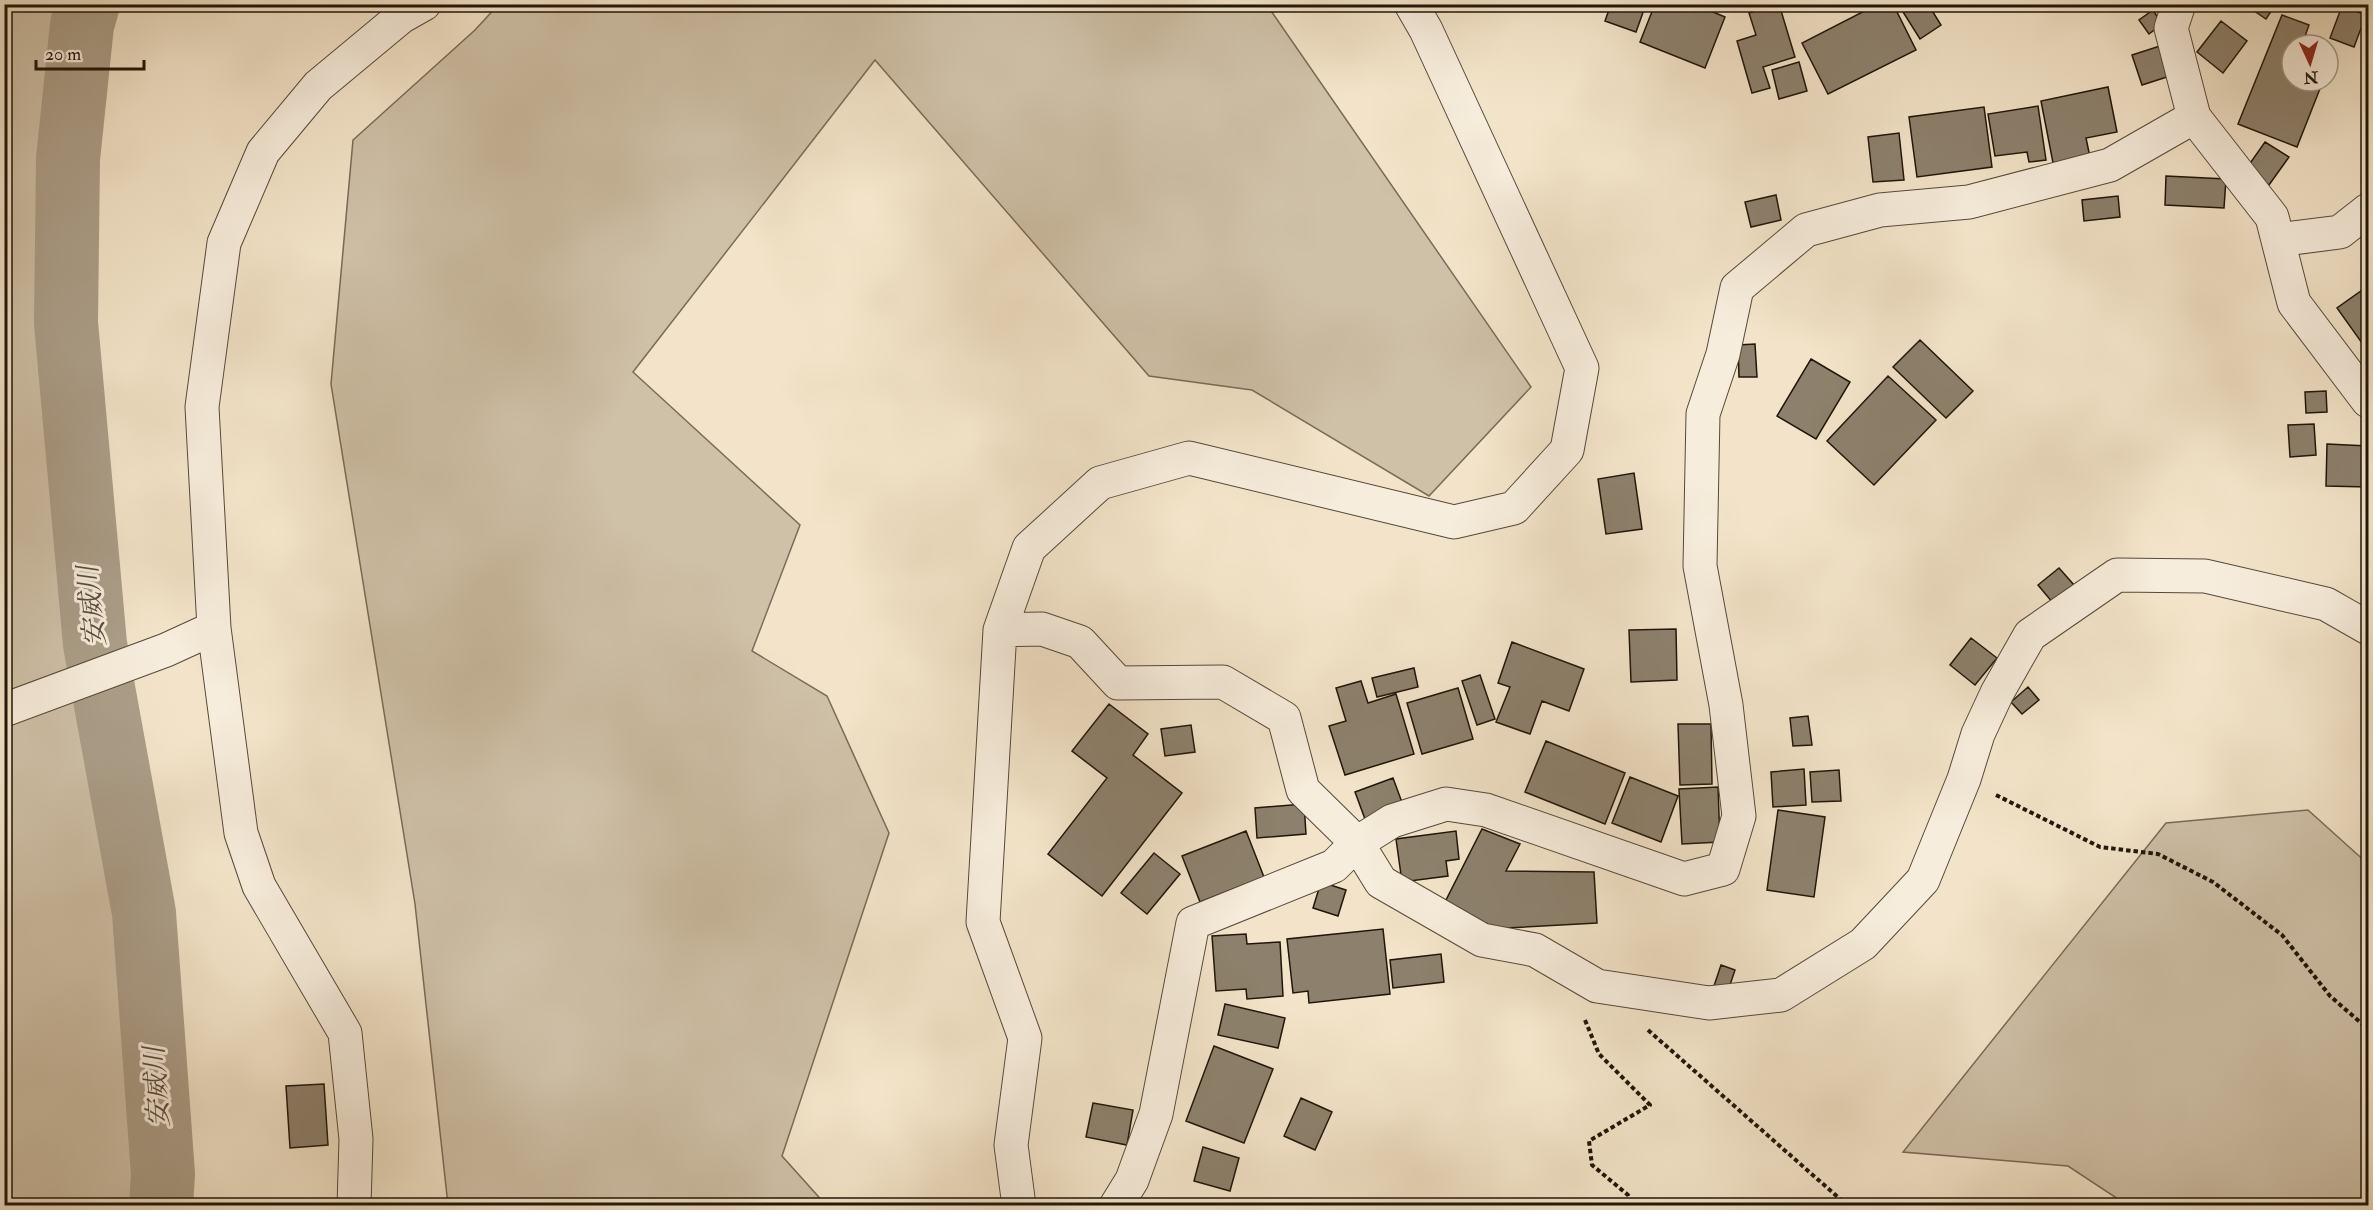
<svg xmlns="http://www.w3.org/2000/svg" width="2373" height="1210" viewBox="0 0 2373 1210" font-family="'IM FELL Double Pica','Noto Serif JP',serif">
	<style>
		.green { fill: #cfc1a8; stroke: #776c58; stroke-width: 1.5 }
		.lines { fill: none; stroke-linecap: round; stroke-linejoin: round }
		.river { stroke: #ab9e88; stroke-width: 64 }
		.building { fill: #8d816d; stroke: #1f1609; stroke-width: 1.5 }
		.street-casing { stroke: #544a39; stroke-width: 35 }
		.path { stroke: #1f1609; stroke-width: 4; stroke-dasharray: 4.5 3; stroke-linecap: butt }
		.street { stroke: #f7eddc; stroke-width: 33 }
		.labels { text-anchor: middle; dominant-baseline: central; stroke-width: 6; stroke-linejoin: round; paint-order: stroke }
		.water-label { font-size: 27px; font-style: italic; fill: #574c3c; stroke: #f7eddc }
	</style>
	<rect width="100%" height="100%" fill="#f3e4c9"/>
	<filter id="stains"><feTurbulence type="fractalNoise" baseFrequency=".00333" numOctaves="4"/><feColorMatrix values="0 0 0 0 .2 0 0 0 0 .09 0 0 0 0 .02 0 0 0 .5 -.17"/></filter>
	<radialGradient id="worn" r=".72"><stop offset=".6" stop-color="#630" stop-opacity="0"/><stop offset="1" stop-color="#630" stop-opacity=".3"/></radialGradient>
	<path class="green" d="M55,4L39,370L156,898L140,1205L5,1206L4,5Z
		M499,4L1267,5L1531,387L1429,496L1252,390L1149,376L875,60L633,372L800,525L752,651L827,696L889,833L782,1156L826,1205H448L415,904L331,384L353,140L475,30Z
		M2308,810L2368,864V1205H2127L2068,1166L1903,1152L2166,823Z"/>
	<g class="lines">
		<path class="river" d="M88,4L82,25L68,159L66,323L95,644L144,913L163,1174L161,1206"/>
	</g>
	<path class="building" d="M1611,4H1646L1636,32L1605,21Z
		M1655,4H1694L1725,17L1705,68L1640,42Z
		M1779,4L1795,57L1763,67L1770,88L1752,93L1737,41L1756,35L1749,13Z
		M1878,4H1893L1916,50L1828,94L1802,43Z
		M1898,4H1928L1941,25L1920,39Z
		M2244,4H2276L2266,19Z
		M2342,6L2366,15L2354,47L2330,38Z
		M2153,10L2162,24L2149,34L2139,20Z
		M2282,15L2309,25L2302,45H2292V81H2323L2297,147L2238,124Z
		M2221,21L2247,41L2223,73L2197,52Z
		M2160,46L2170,76L2142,85L2132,55Z
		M1799,62L1807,91L1779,99L1772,70Z
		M2108,87L2117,132L2086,138L2091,162L2054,168L2041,101Z
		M2038,106L2046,160L2029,162L2027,152L1995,156L1988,114Z
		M1984,107L1992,167L1917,177L1909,117Z
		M1899,133L1904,180L1873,182L1868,137Z
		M2265,142L2289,157L2269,185L2246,169Z
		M2166,176L2226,179L2224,208L2165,205Z
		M1776,195L1781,220L1751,227L1745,202Z
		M2118,196L2120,217L2084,221L2082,200Z
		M2368,286V339L2362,343L2337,308Z
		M1920,340L1973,391L1946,418L1893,367Z
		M1755,344L1757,377H1739L1738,345Z
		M1811,359L1850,382L1816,439L1777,416Z
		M1888,376L1936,420L1874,485L1827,441Z
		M2326,391L2327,412L2306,413L2305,392Z
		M2314,424L2316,455L2290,457L2288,425Z
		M2327,444L2368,446V487L2326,486Z
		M1634,473L1642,529L1606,534L1598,479Z
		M2059,568L2074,585L2053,603L2038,585Z
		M1676,629L1677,680L1631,682L1629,630Z
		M1971,638L1997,658L1975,685L1950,665Z
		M1512,642L1584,669L1569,711L1542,701L1530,734L1496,722L1510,687L1498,683Z
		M1414,668L1418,687L1377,697L1372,678Z
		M1480,675L1495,719L1477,725L1462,681Z
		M1361,681L1368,703L1396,694L1414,754L1345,775L1329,726L1346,721L1336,688Z
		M2028,687L2039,700L2022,714L2011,702Z
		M1458,688L1473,739L1422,754L1407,703Z
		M1109,704L1148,734L1133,755L1182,793L1102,896L1048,854L1107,778L1072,751Z
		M1808,716L1812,745L1793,746L1790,718Z
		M1678,724H1711L1712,784L1680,785Z
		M1191,725L1195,752L1165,756L1161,729Z
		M1546,741L1625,773L1605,824L1525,792Z
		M1804,769L1806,805L1773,807L1771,772Z
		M1839,770L1841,801L1812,802L1810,772Z
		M1630,777L1678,796L1661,842L1612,823Z
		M1393,778L1403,805L1365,819L1355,792Z
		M1718,787L1720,842L1682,844L1679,789Z
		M1304,804L1306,834L1257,838L1255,808Z
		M1778,810L1825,817L1814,897L1767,890Z
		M1482,829L1520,844L1506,871L1594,872L1597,923L1488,929L1445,902Z
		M1246,831L1264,877L1200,902L1182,856Z
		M1456,831L1459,859L1446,861L1448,876L1402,882L1396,839Z
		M1154,853L1180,874L1147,914L1121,893Z
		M1321,882L1346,890L1338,916L1313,908Z
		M1383,929L1390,994L1309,1003L1308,991L1293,993L1287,939Z
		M1246,934L1247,944L1280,942L1283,996L1247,999L1246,989L1216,991L1212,936Z
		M1441,954L1444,982L1393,988L1390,960Z
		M1721,965L1735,970L1725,1000L1711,995Z
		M1225,1004L1285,1018L1278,1048L1218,1035Z
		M1214,1046L1273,1069L1244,1143L1186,1121Z
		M324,1084L328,1145L290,1148L286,1086Z
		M1301,1098L1332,1112L1315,1150L1284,1136Z
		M1093,1103L1133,1110L1127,1145L1086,1137Z
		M1203,1147L1239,1158L1230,1191L1194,1181Z"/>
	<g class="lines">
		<defs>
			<path id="street" d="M2179,4L2171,28L2194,117L2272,217L2294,303L2368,401
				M2278,240L2340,232L2368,210
				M1000,630L1042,629L1080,642L1118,683L1223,682L1284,718L1303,790L1357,843L1381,882L1482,940L1535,950L1597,986L1709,1003L1781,995L1863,944L1923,880L1964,779L1978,734L1997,693L2030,635L2117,575L2205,576L2326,604L2368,628
				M4,710L166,650L214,628
				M354,1206L356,1139L345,1033L259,886L241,833L214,628L202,407L224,243L263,152L318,86L401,17L424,4
				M1019,1206L1011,1145L1025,1038L983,922L1000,630L1029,548L1100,483L1189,458L1454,522L1514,508L1567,450L1582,368L1426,30L1411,4
				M1116,1206L1132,1180L1156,1114L1193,923L1334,866L1357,843L1392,821L1446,804L1486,810L1684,879L1723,869L1739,816L1726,705L1700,566L1703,414L1723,354L1737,288L1806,230L1880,210L1969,202L2110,165L2194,117"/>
		</defs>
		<use href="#street" class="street-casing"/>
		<path class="path" d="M1996,795L2100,847L2158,854L2213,882L2282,935L2330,996L2368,1029
			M1585,1020L1599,1054L1650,1105L1589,1141L1592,1165L1628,1195L1633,1206
			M1648,1030L1848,1206"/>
		<use href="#street" class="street"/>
	</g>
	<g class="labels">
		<g class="water-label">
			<text transform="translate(92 606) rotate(-96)">安威川</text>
			<text transform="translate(157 1087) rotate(-94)">安威川</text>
		</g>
	</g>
	<rect width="2373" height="1210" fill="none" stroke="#f3e4c9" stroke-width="24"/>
	<rect x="6" y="6" width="2361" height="1198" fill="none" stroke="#1f1609" stroke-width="3"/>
	<rect x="12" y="12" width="2349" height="1186" fill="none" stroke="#1f1609" stroke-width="1.5"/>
	<g transform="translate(2310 63) rotate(176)"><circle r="28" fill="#f7eddc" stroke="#a19788" stroke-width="1.5"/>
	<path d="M0-4.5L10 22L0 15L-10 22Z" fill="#8f2418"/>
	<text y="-9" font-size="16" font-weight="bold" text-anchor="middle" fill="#1f1609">N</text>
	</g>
	<path d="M36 60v9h108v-9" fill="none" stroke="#1f1609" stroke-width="3"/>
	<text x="45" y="60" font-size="18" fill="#1f1609" stroke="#f7eddc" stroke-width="4.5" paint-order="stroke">20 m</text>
	<rect width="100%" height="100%" filter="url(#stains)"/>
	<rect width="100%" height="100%" fill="url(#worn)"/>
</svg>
